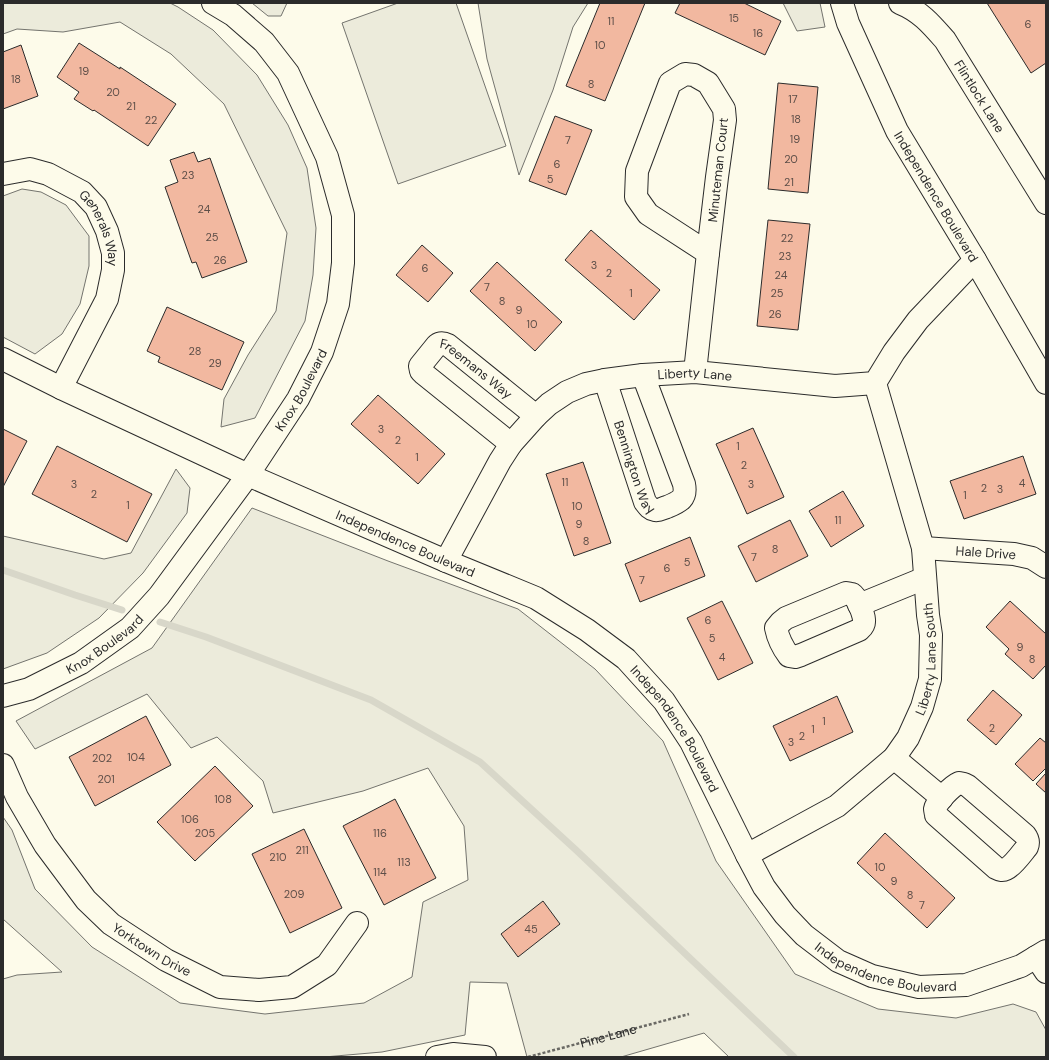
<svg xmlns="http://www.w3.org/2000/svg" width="1049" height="1060" viewBox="0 0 1049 1060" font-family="'DM Sans',sans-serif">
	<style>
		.green { fill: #ecebdb; stroke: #74746e }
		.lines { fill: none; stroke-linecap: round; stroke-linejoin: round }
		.stream { stroke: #d8d7c9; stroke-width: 7 }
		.building { fill: #f2b8a0; stroke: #2b2b2b }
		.minor-casing { stroke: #2b2b2b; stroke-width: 24 }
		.path { stroke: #6a6964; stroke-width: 2.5; stroke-dasharray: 3 2; stroke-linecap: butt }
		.minor { stroke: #fdfbea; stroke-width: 22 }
		.labels { text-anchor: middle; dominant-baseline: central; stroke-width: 3; stroke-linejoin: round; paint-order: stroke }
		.number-label { font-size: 11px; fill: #5d4e48 }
		.street-label { font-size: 13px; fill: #2b2b2b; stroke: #fdfbea }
	</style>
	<rect width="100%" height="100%" fill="#fdfbea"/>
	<path class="green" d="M3,3H170L178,7L213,30L257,75L288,125L307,168L316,228L313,275L305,321L255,418L221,427L224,399L248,355L276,311L287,233L224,104L171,54L120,22L63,32L17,29L3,34Z
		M252,3H287L281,16H268Z
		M398,3H456L506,146L398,184L342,23Z
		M478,3H588L573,27L553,90L519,175L487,59Z
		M783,3H820L825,27L797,31Z
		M22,189L41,192L66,205L89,236V266L80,304L62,334L35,354L3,337V196Z
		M176,469L190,488L187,513L143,573L99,618L47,653L3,669V536L104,559L131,553Z
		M252,508L388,561L518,609L595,669L663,741L716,861L795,974L878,1009L956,1018L1013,1004L1036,1012L1046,1030V1057H729L704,1033L621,1057H527L507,983L470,982L465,1035L382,1052L324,1057H3V979L17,975L62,972L3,919V817L12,830L35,889L92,947L180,1003L265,1014L364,1003L412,977L423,902L468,880L464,826L428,768L363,791L273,813L263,781L217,737L191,748L147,694L35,749L16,721L152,648Z"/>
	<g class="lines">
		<path class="stream" d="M3,570L75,595L122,610
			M160,622L206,637L371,700L480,762L576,850L794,1057"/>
	</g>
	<path class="building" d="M600,3H645L605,101L566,86Z
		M680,3H744L781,21L765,55L675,13Z
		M987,3H1046V63L1031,73Z
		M79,43L120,69V67L176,104L148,146L94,110L93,111L74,99L79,92L57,77Z
		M21,45L38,96L3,109V52Z
		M778,83L818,87L808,193L768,189Z
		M555,116L592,130L566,195L529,181Z
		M194,152L198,162L210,158L247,262L202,278L196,262L192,263L165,187L178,182L170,160Z
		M768,220L810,224L798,330L757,326Z
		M591,230L660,290L634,320L565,260Z
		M422,245L453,273L428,302L396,275Z
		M497,262L562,322L535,351L470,291Z
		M167,307L244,342L222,390L158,362L160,357L147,351Z
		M378,395L445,454L418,484L351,424Z
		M753,428L784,497L747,514L716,444Z
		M3,429L27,441L3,487Z
		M57,446L152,494L127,542L32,494Z
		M1023,456L1036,494L964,519L950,481Z
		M583,462L611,543L574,556L546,474Z
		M843,491L864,526L831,547L809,511Z
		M790,520L808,556L756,582L738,546Z
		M690,537L705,576L640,602L625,564Z
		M722,601L753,663L718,680L687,618Z
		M1010,601L1046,634V665L1033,679L1005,654L1009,649L986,627Z
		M993,690L1022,715L996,745L967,720Z
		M837,696L853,732L790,761L773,726Z
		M146,716L171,765L95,806L69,757Z
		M1040,738L1046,743V768L1033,781L1015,764Z
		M215,766L253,806L195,861L157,822Z
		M1046,773V793L1036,784Z
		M395,799L436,878L384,905L343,826Z
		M304,829L342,908L290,933L252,854Z
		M885,833L955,898L927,928L857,863Z
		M543,901L560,924L518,957L501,934Z"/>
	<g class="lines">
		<defs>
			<g id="minor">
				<path id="s2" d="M842,3L848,23L897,131L975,260L1046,383"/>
				<path id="s3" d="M900,3C920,11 931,24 945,40L1046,203"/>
				<path d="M685,74L694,75L708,83L724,109L725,120L717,177L708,253L648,214L636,197L637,171L670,83Z"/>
				<path id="s4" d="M3,174L30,169L48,174L82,192L96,207L107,231L113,253V270L107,299L61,388L3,359"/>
				<path d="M695,372L708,253"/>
				<path id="s5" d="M605,380L645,502C648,506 650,509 655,510C659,511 663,508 667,507C679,502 687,499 684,484L643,375"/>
				<path id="s6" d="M61,388L248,475L446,561L536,598L587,630L626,659L664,701L691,742L747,855L764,887L785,915L804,935L838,961L872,976L919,987L966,985L1021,966L1046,951"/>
				<path id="s7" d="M511,444L424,374L421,371L420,366L437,345C441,342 444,343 448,345L536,416"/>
				<path id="s8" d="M923,548L1014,554L1032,558L1046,567"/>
				<path id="s9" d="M446,561L500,461L511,444L536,416L549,404L567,392L586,384L605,380L643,375L695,372L835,386L875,383L894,352L918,320L975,260"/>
				<path d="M846,593C847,593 851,594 852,594C857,597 865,616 864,622C864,626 861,628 859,630L801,655L795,657L789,656C783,648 778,638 776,628L781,622L786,618Z"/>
				<path d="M859,605L925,578"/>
				<path id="s10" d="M3,696L29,689L81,663L130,628L159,596L248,475L298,399L322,352L338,304L343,263V215L327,157L288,73L264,42L233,15L213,3"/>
				<path d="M894,758L942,798"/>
				<path id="s11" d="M3,765L17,797L45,845L86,900L111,924L166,960L220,987L259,990L292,987L327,965L357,923"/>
				<path d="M959,783L964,784L968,786L1025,835C1028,839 1029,842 1027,847C1022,853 1013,866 1006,869C1002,871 1000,870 996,868L936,815C936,814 935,810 935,809C936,802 952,786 959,783Z"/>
				<path id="s12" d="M747,855L837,806L894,758L908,738L922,707L930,679L931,635L928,615L923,548L875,383"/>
				<path d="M1036,957L1046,972"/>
				<path d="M437,1057L453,1054L485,1057"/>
			</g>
		</defs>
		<use href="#minor" class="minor-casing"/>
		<path class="path" id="s1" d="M528,1057L689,1014"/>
		<use href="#minor" class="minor"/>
	</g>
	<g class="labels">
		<g class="number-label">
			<text x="734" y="18">15</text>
			<text x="611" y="21">11</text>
			<text x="1028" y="24">6</text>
			<text x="758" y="33">16</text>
			<text x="600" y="45">10</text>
			<text x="84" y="71">19</text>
			<text x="16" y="79">18</text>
			<text x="591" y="84">8</text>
			<text x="113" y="92">20</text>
			<text x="793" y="99">17</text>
			<text x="131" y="106">21</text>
			<text x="796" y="119">18</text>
			<text x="151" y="120">22</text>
			<text x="795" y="139">19</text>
			<text x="568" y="140">7</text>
			<text x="791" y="159">20</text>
			<text x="557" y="164">6</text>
			<text x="188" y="175">23</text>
			<text x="550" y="179">5</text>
			<text x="789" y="182">21</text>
			<text x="204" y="209">24</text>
			<text x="212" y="237">25</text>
			<text x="787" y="238">22</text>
			<text x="785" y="256">23</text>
			<text x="220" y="260">26</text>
			<text x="594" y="265">3</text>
			<text x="425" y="268">6</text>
			<text x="609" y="273">2</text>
			<text x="781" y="275">24</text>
			<text x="487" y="287">7</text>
			<text x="631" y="293">1</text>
			<text x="777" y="293">25</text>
			<text x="502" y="301">8</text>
			<text x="519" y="310">9</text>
			<text x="775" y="314">26</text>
			<text x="532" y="324">10</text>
			<text x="195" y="351">28</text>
			<text x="215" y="363">29</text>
			<text x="381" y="429">3</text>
			<text x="398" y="440">2</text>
			<text x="738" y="446">1</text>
			<text x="417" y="457">1</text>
			<text x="744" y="465">2</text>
			<text x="565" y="482">11</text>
			<text x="1022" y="483">4</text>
			<text x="74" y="484">3</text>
			<text x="751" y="484">3</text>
			<text x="984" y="488">2</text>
			<text x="1000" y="489">3</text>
			<text x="94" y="494">2</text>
			<text x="965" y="495">1</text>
			<text x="128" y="505">1</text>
			<text x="577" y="506">10</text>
			<text x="838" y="520">11</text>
			<text x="579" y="524">9</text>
			<text x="586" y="541">8</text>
			<text x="775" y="549">8</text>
			<text x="754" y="557">7</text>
			<text x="687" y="562">5</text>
			<text x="667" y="568">6</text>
			<text x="642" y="580">7</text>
			<text x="708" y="620">6</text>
			<text x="712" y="638">5</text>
			<text x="1020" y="647">9</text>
			<text x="722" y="657">4</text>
			<text x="1032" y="659">8</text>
			<text x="824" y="721">1</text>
			<text x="992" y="728">2</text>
			<text x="813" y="729">1</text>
			<text x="802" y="736">2</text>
			<text x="791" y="742">3</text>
			<text x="136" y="757">104</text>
			<text x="102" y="758">202</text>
			<text x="106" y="779">201</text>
			<text x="223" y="799">108</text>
			<text x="190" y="819">106</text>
			<text x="205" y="833">205</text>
			<text x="380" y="833">116</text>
			<text x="302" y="850">211</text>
			<text x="278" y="857">210</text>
			<text x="404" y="862">113</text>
			<text x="880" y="867">10</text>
			<text x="380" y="872">114</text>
			<text x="894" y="881">9</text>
			<text x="294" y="894">209</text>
			<text x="910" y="895">8</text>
			<text x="922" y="905">7</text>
			<text x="531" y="929">45</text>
		</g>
		<g class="street-label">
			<text stroke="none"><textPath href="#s3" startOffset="125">Flintlock Lane</textPath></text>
			<text transform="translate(718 170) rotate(-84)">Minuteman Court</text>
			<text stroke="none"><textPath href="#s2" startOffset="216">Independence Boulevard</textPath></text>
			<text stroke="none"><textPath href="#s4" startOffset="126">Generals Way</textPath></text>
			<text stroke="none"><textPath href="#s7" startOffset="196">Freemans Way</textPath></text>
			<text stroke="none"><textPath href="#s9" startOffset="341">Liberty Lane</textPath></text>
			<text stroke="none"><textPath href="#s10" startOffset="439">Knox Boulevard</textPath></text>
			<text stroke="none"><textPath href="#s5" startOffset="92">Bennington Way</textPath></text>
			<text stroke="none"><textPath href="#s6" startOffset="378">Independence Boulevard</textPath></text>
			<text stroke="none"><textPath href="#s8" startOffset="63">Hale Drive</textPath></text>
			<text stroke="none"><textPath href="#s10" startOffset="115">Knox Boulevard</textPath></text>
			<text stroke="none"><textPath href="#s12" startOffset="284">Liberty Lane South</textPath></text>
			<text stroke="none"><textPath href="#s6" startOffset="714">Independence Boulevard</textPath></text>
			<text stroke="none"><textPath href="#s11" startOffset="242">Yorktown Drive</textPath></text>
			<text stroke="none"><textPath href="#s6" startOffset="1050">Independence Boulevard</textPath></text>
			<text stroke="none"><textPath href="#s1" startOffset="83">Pine Lane</textPath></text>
		</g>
	</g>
	<rect width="1049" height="1060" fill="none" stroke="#2b2b2b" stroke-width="8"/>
</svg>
